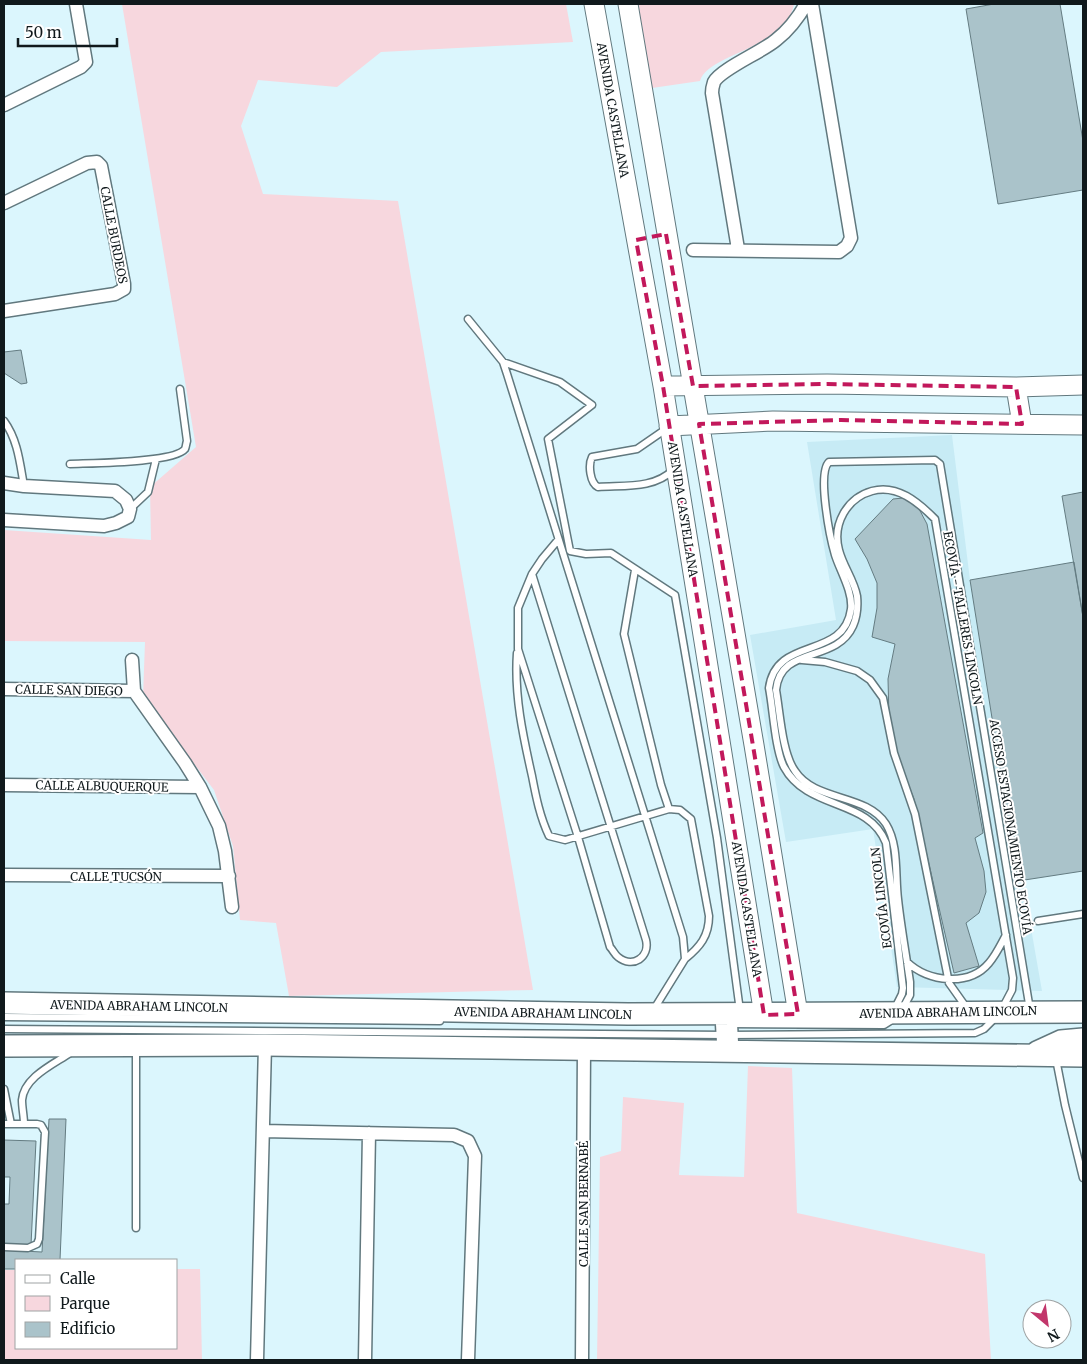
<svg xmlns="http://www.w3.org/2000/svg" width="1087" height="1364" viewBox="0 0 1087 1364" font-family="Merriweather,serif">
	<style>
		.built { fill: #c7ebf5 }
		.green { fill: #f7d7de }
		.building { fill: #aac3ca; stroke: #647c82 }
		.lines { fill: none; stroke-linecap: round; stroke-linejoin: round }
		.lane-casing { stroke: #61787e; stroke-width: 9 }
		.street-casing { stroke: #61787e; stroke-width: 15 }
		.secondary-casing { stroke: #61787e; stroke-width: 21 }
		.primary-casing { stroke: #61787e; stroke-width: 24 }
		.lane { stroke: #fff; stroke-width: 6 }
		.street { stroke: #fff; stroke-width: 12 }
		.secondary { stroke: #fff; stroke-width: 19 }
		.primary { stroke: #fff; stroke-width: 21 }
		.marked { fill: none; stroke: #c2185b; stroke-width: 4; stroke-dasharray: 10 6; stroke-linejoin: round }
		.labels { text-anchor: middle; dominant-baseline: central; stroke-width: 4; stroke-linejoin: round; paint-order: stroke }
		.street-label { font-size: 12px; fill: #10191c; stroke: #fff }
	</style>
	<rect width="100%" height="100%" fill="#dbf6fd"/>
	<path class="built" d="M952,435L970,580L1042,991L897,987L873,829L786,842L750,635L836,620L807,442Z"/>
	<path class="green" d="M122,4H566L573,42L381,52L337,87L258,80L241,126L263,194L398,201L533,990L289,996L276,923L240,920L233,846L214,790L143,697L145,642L4,641V530L151,540L150,487L196,447Z
		M637,4H794C785,50 708,53 700,81L652,88Z
		M748,1066L792,1068L797,1213L985,1254L991,1360H597L600,1157L621,1151L623,1097L684,1103L679,1175L744,1177Z
		M176,1269H200L202,1360H4V1270H16V1348H176Z"/>
	<path class="building" d="M994,4H1060L1083,141V190L998,204L966,9Z
		M21,350L27,383L21,384L4,373V352Z
		M1083,492V617L1062,496Z
		M903,498L918,507L927,524L983,833L975,838L984,871L986,892L979,913L966,923L979,966L954,973L914,799L899,761L889,719L888,679L895,644L872,637L877,608V583L867,559L855,539L893,499Z
		M1074,562L1083,617V871L1018,881L970,580Z
		M49,1119H66L60,1260H16V1269H4V1250L42,1252Z
		M4,1140L36,1141L31,1245L4,1244V1204H9L10,1177H4Z"/>
	<g class="lines">
		<defs>
			<path id="lane" d="M468,319L503,362L507,374L683,937L685,959L654,1009
				M503,362L560,382L592,405L548,439L570,551L586,554L611,553L675,595L717,838L740,1011
				M4,421C18,440 20,464 24,486
				M666,429L637,449L592,457C588,465 590,483 598,487C624,485 654,489 673,470
				M70,464C90,463 174,463 185,449C186,447 186,444 187,441L180,389
				M130,509L148,492L156,459
				M635,570L624,634L661,785L669,809
				M532,574L646,940C650,957 633,969 618,957C615,955 613,950 610,947L578,837L518,649V608L532,574L542,559L558,540
				M517,653C514,695 523,736 532,776C536,797 540,817 549,836L565,840L669,809L680,810L691,819L709,916C709,936 700,947 685,959
				M802,660L825,662L857,671L870,680L883,698L894,753L915,814L949,983L966,1007
				M1038,921L1083,914
				M907,962C928,982 969,987 989,963C996,955 1001,944 1006,935
				M895,1008L902,994L903,988L886,843C869,798 808,811 784,767C775,750 773,708 769,688C776,635 844,661 851,609C853,592 840,571 835,555C830,538 817,473 829,462L935,460L940,464L1030,1010
				M903,1008L910,995V982C906,954 901,927 898,899C895,875 899,845 886,824C866,793 815,802 795,771C782,753 780,712 776,690C780,645 836,664 853,626C857,617 858,606 857,596C854,580 843,566 839,550C832,524 847,498 872,491C897,484 918,502 935,519L1013,978L1012,990L1002,1009
				M4,1017L440,1021
				M730,1024L884,1025L895,1018
				M4,1029L727,1035L975,1033L984,1029L996,1017
				M1056,1059L1065,1105L1083,1178
				M4,1089L11,1124
				M4,1124H37L41,1125L45,1132L39,1239L37,1244L28,1248L4,1247
				M24,1124C24,1116 22,1108 22,1100C24,1077 54,1064 70,1053
				M136,1228V1049"/>
			<path id="street" d="M4,105L81,67L86,62L76,4
				M4,203L87,163L97,162L101,166L124,284V289L115,294L4,311
				M738,249L712,93C712,90 713,85 714,82C721,69 762,52 776,40C789,30 798,18 806,4
				M693,250L839,252L847,246L851,238L812,4
				M4,483L24,486L115,491L126,500L130,509L128,517L116,523L104,526L4,520
				M132,660L134,691L185,763L200,787L219,826L225,851L232,907
				M4,689L134,691
				M4,785L200,787
				M4,875L229,876
				M263,1131L454,1135L468,1141L475,1156L468,1360
				M257,1360L265,1045
				M365,1360L369,1133
				M582,1360L584,1048"/>
			<path id="secondary" d="M594,4L663,386L764,1015
				M628,4L754,745L798,1014
				M663,386L827,384L1016,387L1083,385
				M1016,387L1022,424
				M669,426L773,421L1083,425"/>
			<path id="primary" d="M4,1003L628,1014L1083,1012
				M726,1015L728,1051
				M4,1046L265,1045L1083,1056
				M1037,1052L1061,1041L1083,1039"/>
		</defs>
		<use href="#lane" class="lane-casing"/>
		<use href="#street" class="street-casing"/>
		<use href="#secondary" class="secondary-casing"/>
		<use href="#primary" class="primary-casing"/>
		<use href="#lane" class="lane"/>
		<use href="#street" class="street"/>
		<use href="#secondary" class="secondary"/>
		<use href="#primary" class="primary"/>
	</g>
	<path class="marked" d="M666,234L693,386L827,384L1016,387L1022,424L841,420L699,424L798,1014L764,1015L663,386L636,240Z"/>
	<g class="labels">
		<g class="street-label">
			<text transform="translate(613 110) rotate(80)">AVENIDA CASTELLANA</text>
			<text transform="translate(114 235) rotate(79)">CALLE BURDEOS</text>
			<text transform="translate(683 509) rotate(81)">AVENIDA CASTELLANA</text>
			<text transform="translate(963 618) rotate(80)">ECOVÍA - TALLERES LINCOLN</text>
			<text transform="translate(69 690) rotate(1)">CALLE SAN DIEGO</text>
			<text transform="translate(102 786) rotate(1)">CALLE ALBUQUERQUE</text>
			<text transform="translate(1011 827) rotate(81)">ACCESO ESTACIONAMIENTO ECOVÍA</text>
			<text x="116" y="876">CALLE TUCSÓN</text>
			<text transform="translate(881 898) rotate(-97)">ECOVÍA LINCOLN</text>
			<text transform="translate(747 909) rotate(81)">AVENIDA CASTELLANA</text>
			<text transform="translate(139 1006) rotate(1)">AVENIDA ABRAHAM LINCOLN</text>
			<text transform="translate(948 1012) rotate(-1)">AVENIDA ABRAHAM LINCOLN</text>
			<text transform="translate(543 1013) rotate(1)">AVENIDA ABRAHAM LINCOLN</text>
			<text transform="translate(583 1204) rotate(-90)">CALLE SAN BERNABÉ</text>
		</g>
	</g>
	<rect width="1087" height="1364" fill="none" stroke="#10191c" stroke-width="10"/>
	<rect x="15" y="1259" width="162" height="90" fill="#ffffff" stroke="#9fa3a4"/>
	<rect x="25" y="1275" width="25" height="8" fill="#ffffff" stroke="#9fa3a4"/>
	<text x="60" y="1284" font-size="15" fill="#10191c">Calle</text>
	<rect x="25" y="1296" width="25" height="15" fill="#f7d7de" stroke="#9fa3a4"/>
	<text x="60" y="1309" font-size="15" fill="#10191c">Parque</text>
	<rect x="25" y="1322" width="25" height="15" fill="#aac3ca" stroke="#9fa3a4"/>
	<text x="60" y="1334" font-size="15" fill="#10191c">Edificio</text>
	<g transform="translate(1047 1324) rotate(151)"><circle r="24" fill="#ffffff" stroke="#9fa3a4"/>
	<path d="M0-4L9 19L0 12L-9 19Z" fill="#c2366b"/>
	<text y="-8" font-size="14" font-weight="bold" text-anchor="middle" fill="#10191c">N</text>
	</g>
	<path d="M18 38v8h99v-8" fill="none" stroke="#10191c" stroke-width="2.5"/>
	<text x="25" y="38" font-size="15" fill="#10191c" stroke="#ffffff" stroke-width="4" paint-order="stroke">50 m</text>
</svg>
